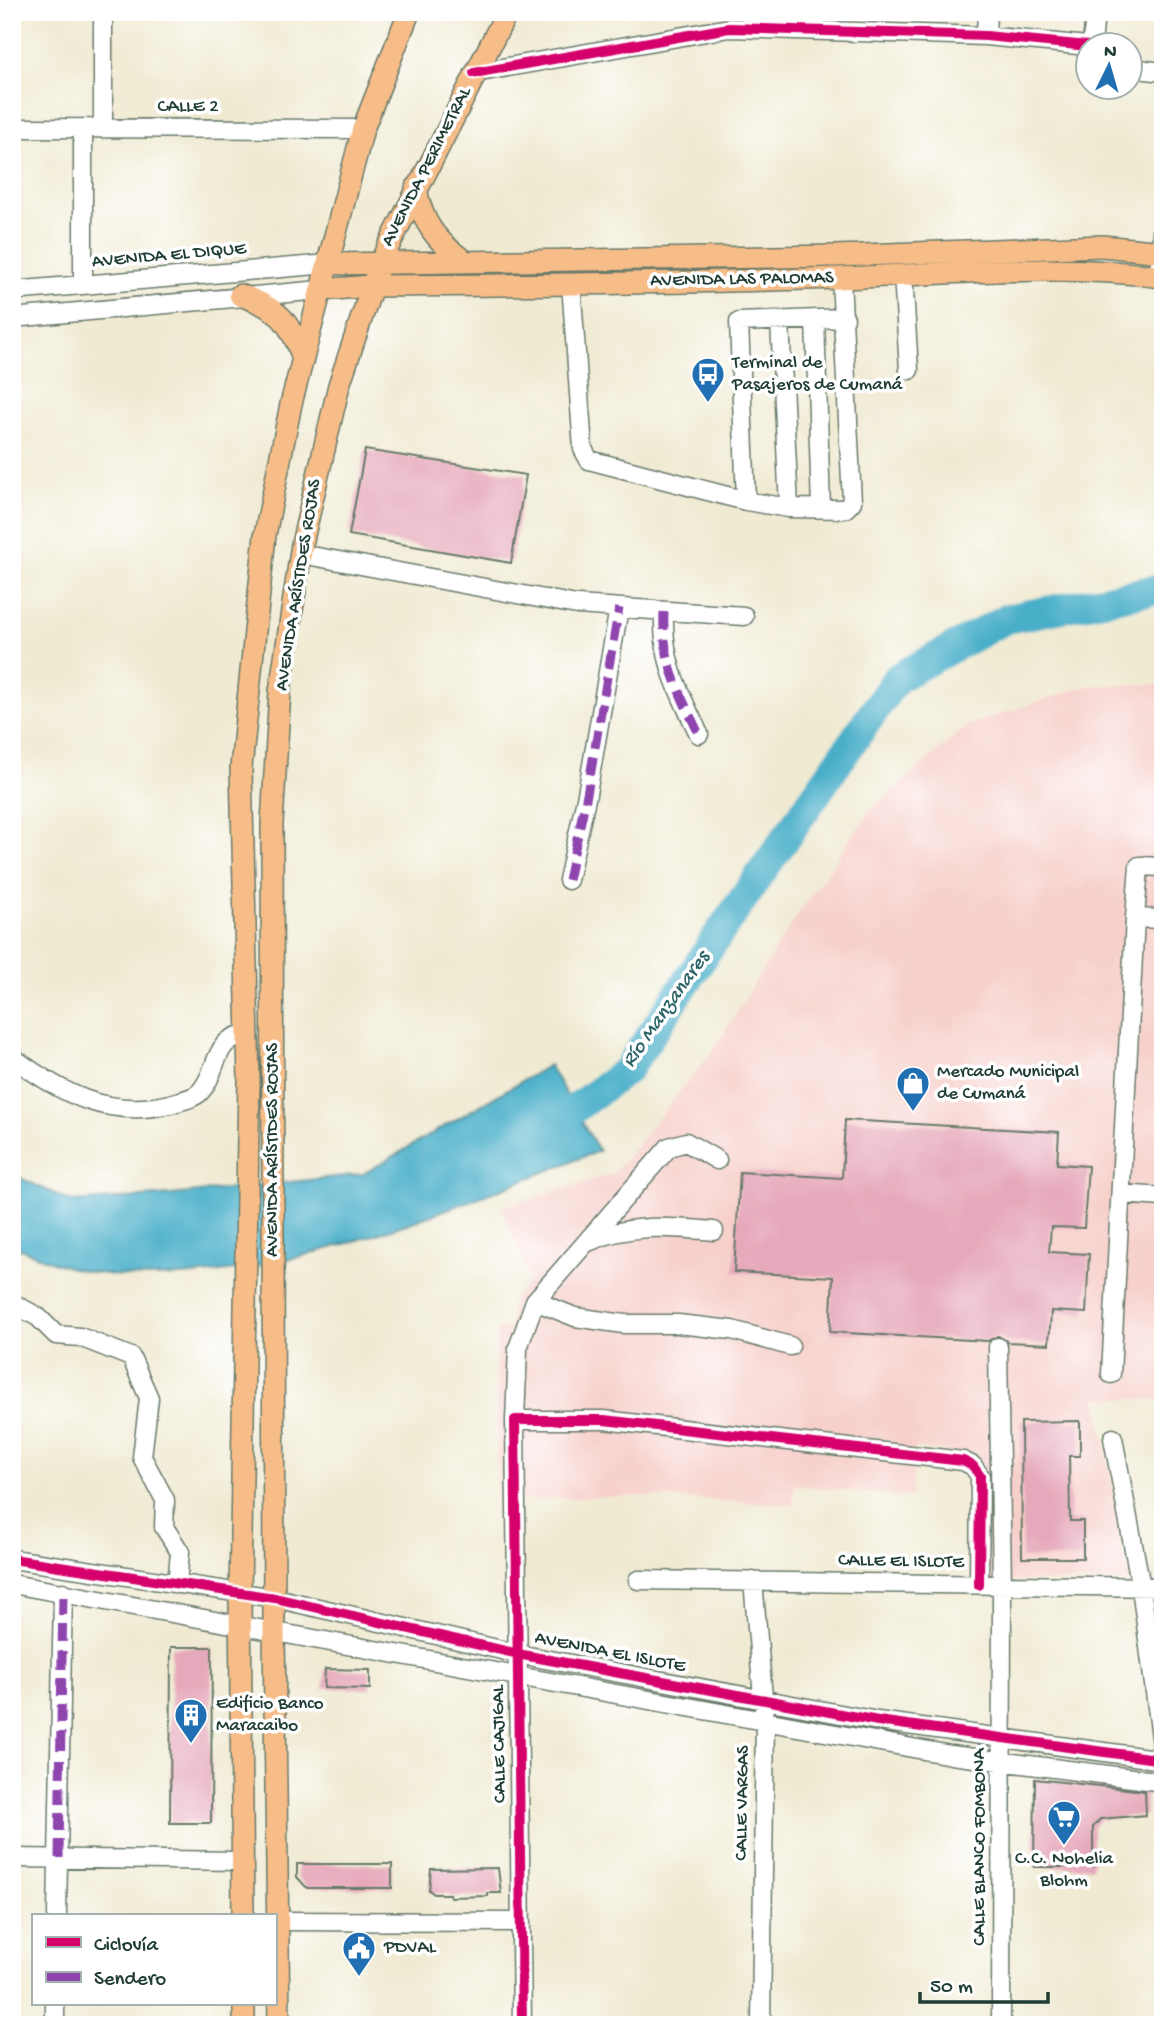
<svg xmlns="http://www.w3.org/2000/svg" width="1175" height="2037" viewBox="0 0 1175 2037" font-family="'Gochi Hand',sans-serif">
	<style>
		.built { fill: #f7d0cb }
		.water { fill: #4aafc9; stroke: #34767e; stroke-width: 2 }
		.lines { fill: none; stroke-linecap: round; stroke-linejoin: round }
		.river { stroke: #4aafc9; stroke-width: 30 }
		.building { fill: #e6a9bb }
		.minor-casing { stroke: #687a6b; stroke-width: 21 }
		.major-casing { stroke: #687a6b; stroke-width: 24 }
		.minor { stroke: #fff; stroke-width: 18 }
		.major { stroke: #f7bd88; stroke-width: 21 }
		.quiet { stroke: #8e44ad; stroke-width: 9; stroke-dasharray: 18 9; stroke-linecap: butt }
		.cycleway-casing { stroke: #fff; stroke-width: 15 }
		.cycleway { stroke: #d6006c; stroke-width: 10 }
		.labels { text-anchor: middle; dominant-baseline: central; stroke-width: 7; stroke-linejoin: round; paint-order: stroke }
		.street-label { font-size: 19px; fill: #1f3d34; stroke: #fff }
		.poi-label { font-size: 19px; fill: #1f3d34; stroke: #fff; text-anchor: start }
		.water-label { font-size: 21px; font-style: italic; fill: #2e6568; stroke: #fff }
	</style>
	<rect width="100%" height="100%" fill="#fff"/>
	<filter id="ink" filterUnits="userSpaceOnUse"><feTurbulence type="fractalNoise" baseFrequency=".0143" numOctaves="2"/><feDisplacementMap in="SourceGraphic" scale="14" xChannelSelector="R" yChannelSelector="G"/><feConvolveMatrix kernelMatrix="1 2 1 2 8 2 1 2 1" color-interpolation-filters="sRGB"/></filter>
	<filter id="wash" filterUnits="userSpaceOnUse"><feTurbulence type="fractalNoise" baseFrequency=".00686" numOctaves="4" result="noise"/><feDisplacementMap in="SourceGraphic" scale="28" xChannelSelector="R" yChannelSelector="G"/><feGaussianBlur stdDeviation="1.57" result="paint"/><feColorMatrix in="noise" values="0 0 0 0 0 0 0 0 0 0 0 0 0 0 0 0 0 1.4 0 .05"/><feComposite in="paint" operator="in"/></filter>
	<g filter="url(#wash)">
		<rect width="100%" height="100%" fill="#f0ead2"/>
		<path class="built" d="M1163,684V1400L1097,1398L1130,1582L986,1581V1476L980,1460L972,1455L915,1448L912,1497L794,1485L793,1505L641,1496L497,1500L496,1329L510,1328L512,1299L530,1280L502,1207L613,1174L712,1052L784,935L871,809L968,725L1086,686Z"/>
		<path class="water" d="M549,1065L599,1151C449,1207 234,1308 72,1268C52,1263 32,1253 12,1246V1174L72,1202L171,1195L363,1174Z"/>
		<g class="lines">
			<path class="river" d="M543,1132L627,1070L718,935L897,678L1006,619L1163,588"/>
		</g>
		<g id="blocks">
			<path class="building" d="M365,450L526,475L511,563L349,535Z
				M845,1120L1059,1132L1057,1164L1088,1166L1084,1228L1051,1227L1049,1252L1089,1254L1086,1313L1051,1311L1049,1344L1008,1342L998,1336L988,1341L830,1332L833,1277L734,1272L740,1172L842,1178Z
				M1080,1421V1456H1069L1070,1521H1083V1558H1022L1021,1422Z
				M171,1647H212L211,1823H170Z
				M325,1669L370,1670V1689L324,1688Z
				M1035,1779L1145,1791L1146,1815L1100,1819L1093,1827V1867H1034Z
				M297,1864H392V1888H307L297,1877Z
				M498,1868L501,1893H488V1896L450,1897L449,1894H434L429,1890L431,1869Z"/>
		</g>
	</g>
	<g filter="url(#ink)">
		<use href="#blocks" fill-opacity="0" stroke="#687a6b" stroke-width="2"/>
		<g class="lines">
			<defs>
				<path id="minor" d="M986,36L987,12
					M1092,46L1095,12
					M1130,68L1163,72
					M474,73L729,28L986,36L1088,46
					M12,128L363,129
					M83,128V284
					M103,128V12
					M903,274L909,370
					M1159,276L1163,220
					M571,283L583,449L589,460L746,501L789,508L845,509L852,502L841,278
					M12,291L329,264
					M12,318L321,290
					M815,319L821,509
					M780,321L789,508
					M746,501L739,322L845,318
					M301,554L577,605L744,616
					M664,612C662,662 678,690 699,734
					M568,880L587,794L619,608
					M1135,918L1139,866L1163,867
					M12,1057C61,1093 107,1119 170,1104C179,1101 193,1099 200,1092C219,1072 212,1037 248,1034
					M1121,1194L1163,1197
					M588,1242C629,1223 670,1227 714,1231
					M535,1301L575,1317L624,1324H678L732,1330L790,1346
					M12,1303L38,1317L56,1335L80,1337L131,1357L149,1398L142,1457L165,1500L164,1527L180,1552L177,1584
					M998,1347L1002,1585L1001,2025
					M1111,1374L1135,918L1163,919
					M515,1420H604L963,1461L973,1466L980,1476L979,1585
					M1113,1438L1141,1587L1163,1752
					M12,1559L275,1598L523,1655L878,1721L1163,1760
					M638,1580L1163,1587
					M753,1581L765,1720L761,2025
					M12,1584L951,1755L1163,1782
					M12,1858L243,1861
					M57,1916L63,1592
					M278,1921L521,1922
					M55,2025V2004
					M522,2025L515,1420L518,1348L535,1301L669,1147L686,1142L717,1160"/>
				<path id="major" d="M416,188C422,224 437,242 466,262
					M329,264L835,256L1102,246L1163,252
					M321,290L371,286C527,285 683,283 839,278C948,274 1055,263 1163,277
					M240,295C279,308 289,320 303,358
					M243,1916L240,1593L249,1080L241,768L265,535L291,404L363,129L409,12
					M244,2004V2025
					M279,2025L274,1631L272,823L280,691L302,544L339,385L380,263L507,12"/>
			</defs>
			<use href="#minor" class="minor-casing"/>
			<use href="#major" class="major-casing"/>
			<use href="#minor" class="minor"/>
			<use href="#major" class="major"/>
			<path class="quiet" d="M664,612C662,662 678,690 699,734
				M568,880L587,794L619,608
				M59,1858L63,1592"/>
			<defs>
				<path id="cycleway" d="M474,73L729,28L986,36L1088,46
					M12,1559L275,1598L523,1655L878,1721L1163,1760
					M522,2025L515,1420H604L963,1461L973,1466L980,1476L979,1585"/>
			</defs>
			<use href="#cycleway" class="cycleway-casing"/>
			<use href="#cycleway" class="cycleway"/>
		</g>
	</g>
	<defs>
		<symbol id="bus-pin" viewBox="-11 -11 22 30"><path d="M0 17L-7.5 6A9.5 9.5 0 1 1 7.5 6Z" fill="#1f6fb2" stroke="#fff"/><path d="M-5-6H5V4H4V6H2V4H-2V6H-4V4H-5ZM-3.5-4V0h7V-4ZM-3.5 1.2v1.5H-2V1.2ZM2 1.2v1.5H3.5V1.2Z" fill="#fff"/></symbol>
		<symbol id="shop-pin" viewBox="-11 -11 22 30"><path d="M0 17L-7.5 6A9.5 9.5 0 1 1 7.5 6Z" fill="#1f6fb2" stroke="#fff"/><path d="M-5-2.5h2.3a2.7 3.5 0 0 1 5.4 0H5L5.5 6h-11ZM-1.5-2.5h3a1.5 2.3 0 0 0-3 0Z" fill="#fff"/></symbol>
		<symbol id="building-pin" viewBox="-11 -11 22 30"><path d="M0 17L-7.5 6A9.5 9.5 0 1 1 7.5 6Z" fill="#1f6fb2" stroke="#fff"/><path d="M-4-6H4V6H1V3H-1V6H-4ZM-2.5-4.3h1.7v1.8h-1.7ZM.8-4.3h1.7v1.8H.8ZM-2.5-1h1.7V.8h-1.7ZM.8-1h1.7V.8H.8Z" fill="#fff"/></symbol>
		<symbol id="supermarket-pin" viewBox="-11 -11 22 30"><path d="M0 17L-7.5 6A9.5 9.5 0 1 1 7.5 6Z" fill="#1f6fb2" stroke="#fff"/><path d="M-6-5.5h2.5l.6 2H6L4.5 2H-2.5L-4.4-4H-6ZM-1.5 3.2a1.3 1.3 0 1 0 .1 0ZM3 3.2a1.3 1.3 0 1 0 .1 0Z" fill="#fff"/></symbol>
		<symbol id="civic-pin" viewBox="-11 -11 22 30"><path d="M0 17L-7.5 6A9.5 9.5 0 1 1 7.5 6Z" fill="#1f6fb2" stroke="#fff"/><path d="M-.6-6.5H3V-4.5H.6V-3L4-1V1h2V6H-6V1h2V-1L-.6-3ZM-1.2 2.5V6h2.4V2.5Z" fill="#fff"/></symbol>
	</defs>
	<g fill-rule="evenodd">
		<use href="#bus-pin" x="689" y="355" width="38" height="52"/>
		<use href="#shop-pin" x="894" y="1064" width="38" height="52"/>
		<use href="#building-pin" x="172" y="1696" width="38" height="52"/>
		<use href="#supermarket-pin" x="1045" y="1798" width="38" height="52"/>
		<use href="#civic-pin" x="340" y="1929" width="38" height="52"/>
	</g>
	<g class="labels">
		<g class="street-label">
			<text x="188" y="107">CALLE 2</text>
			<text transform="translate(427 167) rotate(-63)">AVENIDA PERIMETRAL</text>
			<text transform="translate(169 256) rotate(-5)">AVENIDA EL DIQUE</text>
			<text transform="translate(742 280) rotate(-1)">AVENIDA LAS PALOMAS</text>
			<text transform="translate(299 585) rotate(-81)">AVENIDA ARÍSTIDES ROJAS</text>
			<text transform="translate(273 1150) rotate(-90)">AVENIDA ARÍSTIDES ROJAS</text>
			<text transform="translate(901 1562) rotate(1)">CALLE EL ISLOTE</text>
			<text transform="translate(610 1653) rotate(11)">AVENIDA EL ISLOTE</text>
			<text transform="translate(500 1744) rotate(-91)">CALLE CAJIGAL</text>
			<text transform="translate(743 1803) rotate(-89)">CALLE VARGAS</text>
			<text transform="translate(980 1847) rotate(-90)">CALLE BLANCO FOMBONA</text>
		</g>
		<g class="poi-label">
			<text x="732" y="363">Terminal de<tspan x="732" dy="22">Pasajeros de Cumaná</tspan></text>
			<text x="937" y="1072">Mercado Municipal<tspan x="937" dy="22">de Cumaná</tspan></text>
			<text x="216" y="1704">Edificio Banco<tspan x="216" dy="22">Maracaibo</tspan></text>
			<text x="1064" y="1859" text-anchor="middle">C.C. Nohelia<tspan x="1064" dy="22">Blohm</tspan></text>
			<text x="384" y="1948">PDVAL</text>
		</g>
		<g class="water-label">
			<text transform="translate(667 1010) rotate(-55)">Río Manzanares</text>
		</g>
	</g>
	<rect width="1175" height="2037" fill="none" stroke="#fff" stroke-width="42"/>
	<rect x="32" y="1914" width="245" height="91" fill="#ffffff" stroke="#a5b1ae" stroke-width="2"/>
	<rect x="46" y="1937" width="35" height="10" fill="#d6006c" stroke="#a5b1ae" stroke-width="2"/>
	<text x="94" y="1950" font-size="21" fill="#1f3d34">Ciclovía</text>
	<rect x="46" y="1972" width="35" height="10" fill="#8e44ad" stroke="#a5b1ae" stroke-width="2"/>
	<text x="94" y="1984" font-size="21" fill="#1f3d34">Sendero</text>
	<g transform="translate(1109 66) rotate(5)"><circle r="33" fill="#ffffff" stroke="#a5b1ae" stroke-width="2"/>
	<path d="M0-5L12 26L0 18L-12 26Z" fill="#1f6fb2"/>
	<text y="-10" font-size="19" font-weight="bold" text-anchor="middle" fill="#1f3d34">N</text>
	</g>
	<path d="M920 1992v10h128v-10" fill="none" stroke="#1f3d34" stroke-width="3.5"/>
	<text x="930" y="1992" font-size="21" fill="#1f3d34" stroke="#ffffff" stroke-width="5" paint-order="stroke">50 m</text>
</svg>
